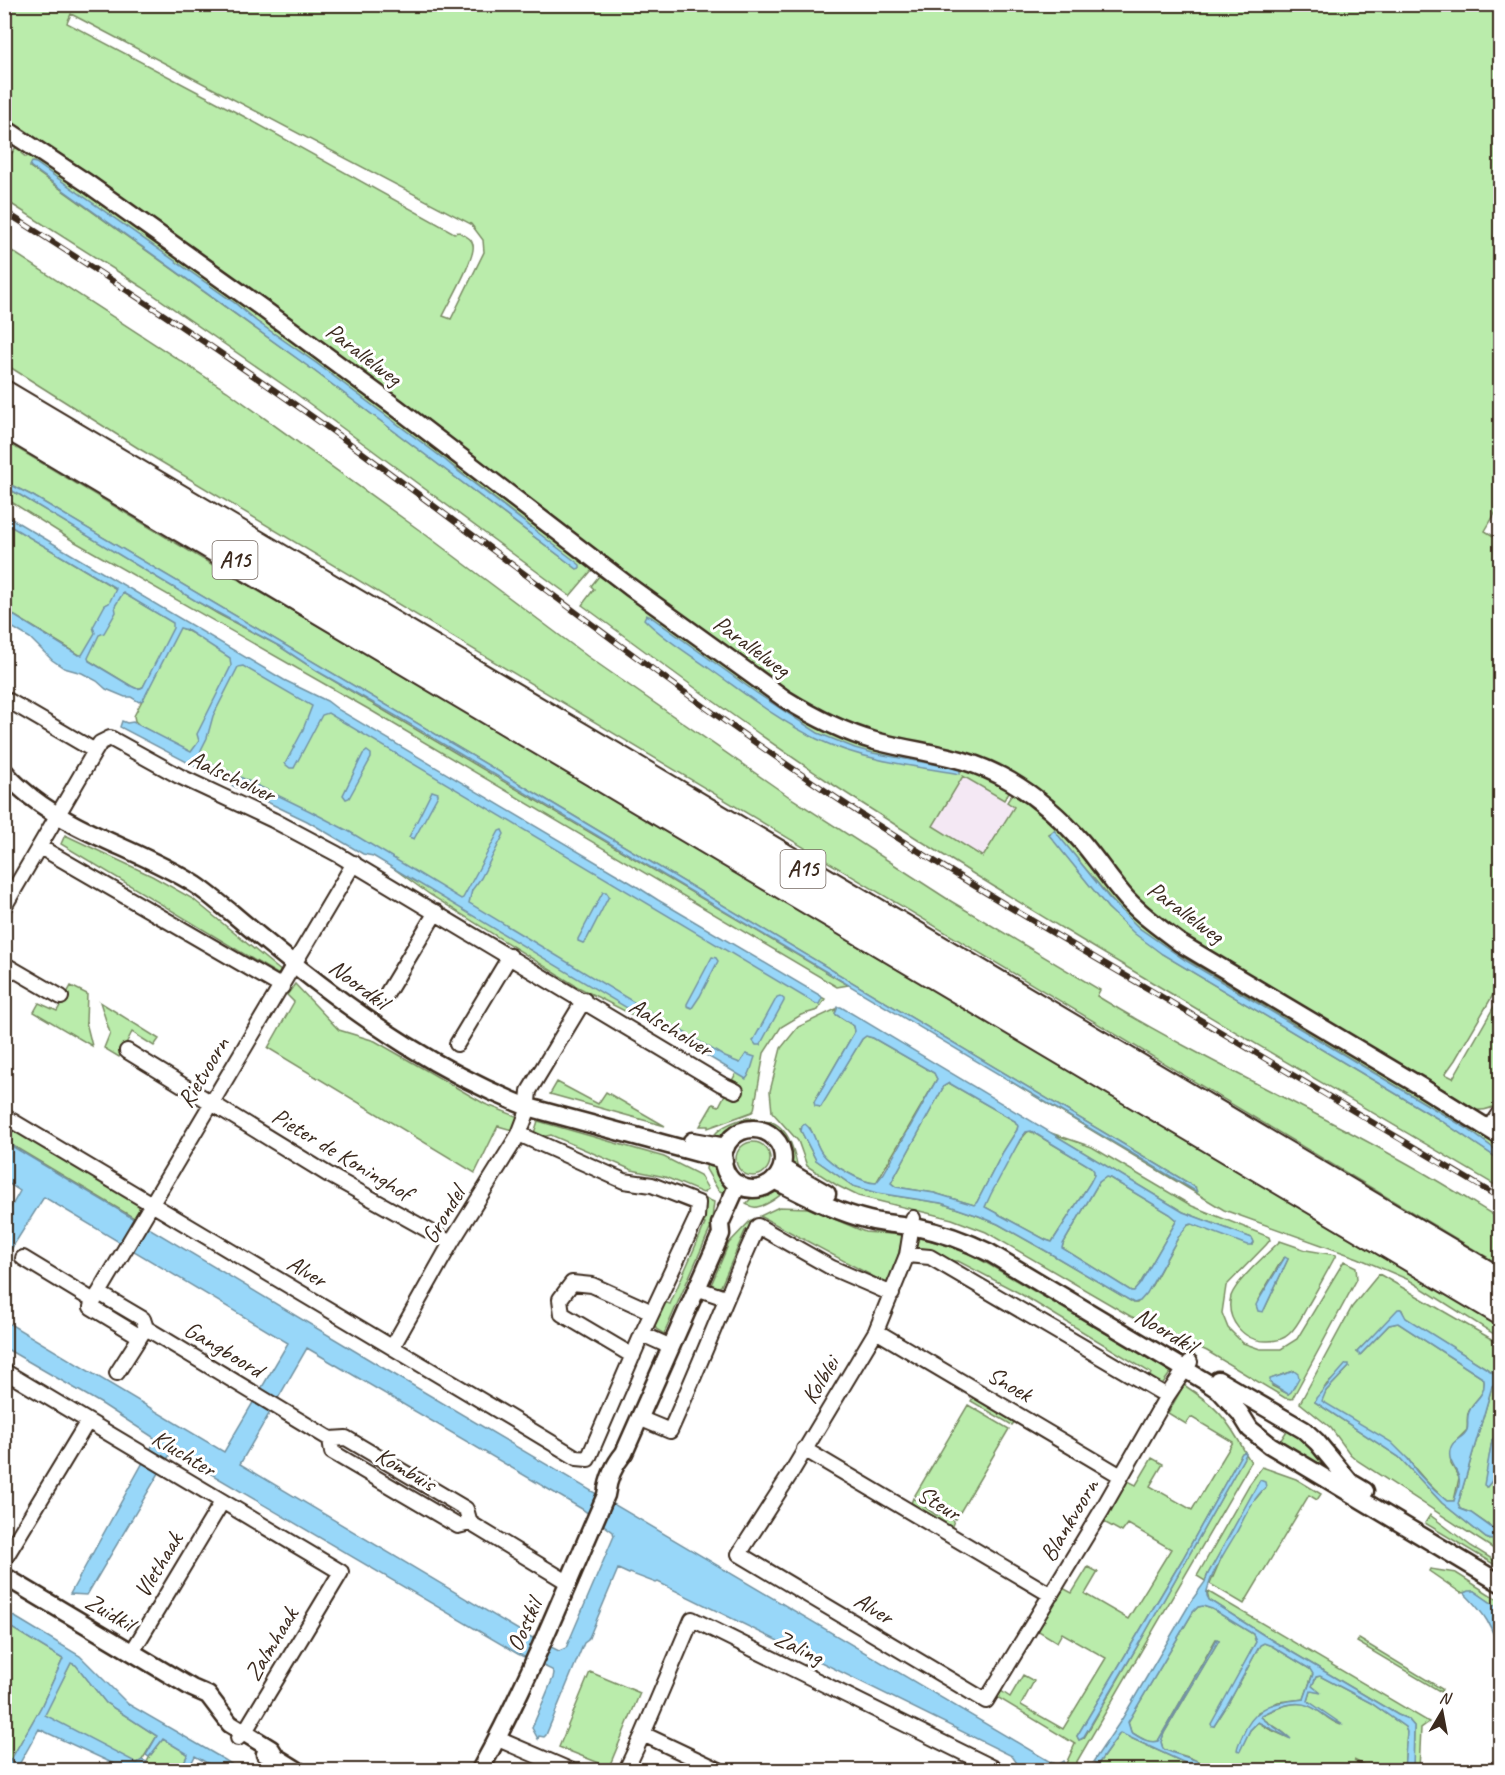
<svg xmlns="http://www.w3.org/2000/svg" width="1505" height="1775" viewBox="0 0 1505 1775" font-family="Caveat,sans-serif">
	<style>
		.built { fill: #f4e8f4 }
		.green { fill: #baecab; stroke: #7a8b64; stroke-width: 1.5; fill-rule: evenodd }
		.water { fill: #98d7f9; stroke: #7392a1; stroke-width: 1.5; fill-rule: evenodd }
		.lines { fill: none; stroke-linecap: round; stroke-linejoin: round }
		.minor-casing { stroke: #3b2a1e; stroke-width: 18 }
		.tertiary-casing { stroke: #3b2a1e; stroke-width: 21 }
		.motorway-casing { stroke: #3b2a1e; stroke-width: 30 }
		.minor { stroke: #fff; stroke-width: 14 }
		.tertiary { stroke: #fff; stroke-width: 16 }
		.motorway { stroke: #fff; stroke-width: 26 }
		.rail-casing { stroke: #3b2a1e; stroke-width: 6 }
		.rail { stroke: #fff; stroke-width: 4; stroke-dasharray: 11; stroke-linecap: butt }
		.labels { text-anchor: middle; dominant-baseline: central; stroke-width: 6; stroke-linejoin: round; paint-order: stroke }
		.shield { fill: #fff; stroke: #766a62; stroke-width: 1.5 }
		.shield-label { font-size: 22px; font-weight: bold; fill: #3b2a1e }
		.street-label { font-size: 24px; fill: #3b2a1e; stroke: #fff }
	</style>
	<rect width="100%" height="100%" fill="#fff"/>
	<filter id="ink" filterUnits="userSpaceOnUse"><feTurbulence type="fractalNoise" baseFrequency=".0167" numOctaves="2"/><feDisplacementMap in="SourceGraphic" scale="12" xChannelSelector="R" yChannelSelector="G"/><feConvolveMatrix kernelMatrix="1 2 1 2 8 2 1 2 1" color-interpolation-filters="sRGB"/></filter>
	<g filter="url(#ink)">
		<path class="built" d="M963,776L1014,806L983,857L933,827Z"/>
		<path class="green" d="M5,5H1500V505L1485,531L1500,540V983L1455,1060L1445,1074L1453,1078L1500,996V1101C1493,1110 1483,1111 1472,1110L1182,937L1148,911L1042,795L867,733L799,700L5,121ZM71,14L471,224L483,240L484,252L451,319L443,316C449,303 476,257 473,245C472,238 465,236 459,232L454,233L245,117L67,23Z
			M5,134L23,150L22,154L26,157L33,153L336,369L592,570L570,596L295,393L142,287L5,200V149L12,153L16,147L5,141ZM34,162L236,304L256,321L316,363L445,460L531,527L577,569L309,367L30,167Z
			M4,246L227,391L422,532L587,656L791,798L949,900L1100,990L1097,996C1192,1054 1293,1100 1390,1154C1428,1174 1464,1197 1500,1219V1265L138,448L5,364Z
			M5,441L206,561L612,795L1292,1197C1355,1248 1430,1282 1500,1321V1338L1409,1280L1358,1258L1224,1210L1010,1081L1190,1188L1195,1187L552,803L33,496L5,482Z
			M4,487L20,495L218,614L279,646L317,671L848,985L837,987L370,710L70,539L5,498Z
			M4,522L177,625L143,687L137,689L131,686L5,610Z
			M599,576L787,706L949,762L1011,789L1004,800L963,776L933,826L983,857L1014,807L1007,802L1014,791L1059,826L1115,895L1500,1143V1153L1466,1128L1166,947L1139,928L1125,916L1054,831L1049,834L1108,908L1162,954L1440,1120L1500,1160V1188C1275,1054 1046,924 826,780C743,725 663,664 582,605L594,589L591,586Z
			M180,627L240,659L687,922L825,999L818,1010L801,1015L781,1027L764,1053L754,1110L752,1112L708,1128V1126H700L713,1104L719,1106L738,1069L576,986L429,894L361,845L140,726L135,721L134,716Z
			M65,835L152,876L193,899L282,972L279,975L61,844Z
			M295,984L339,1030L375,1041L485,1104L521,1118L512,1130L498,1126L475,1173L268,1048L294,1002L287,995Z
			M71,986L87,994L86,1022L92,1046L34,1012L39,1003L57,1011Z
			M100,1002L159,1039L154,1046L132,1032L119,1057L104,1048L110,1033Z
			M836,1009L835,1014L854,1026L855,1031L814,1102L820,1107L862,1039L866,1036L873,1038L934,1073L937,1079L876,1183C862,1183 832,1165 822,1154C817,1147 814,1136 810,1128L800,1129L816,1160L853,1186L877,1193L941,1203L979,1216L998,1224L1046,1251L1134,1303H1137L1152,1285L1179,1236L1188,1225L1192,1224L1252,1245L1254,1243L1252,1238L1183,1212L1051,1133L1092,1147L1192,1206L1269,1237L1270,1240L1266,1245L1226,1286L1222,1313L1228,1328L1243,1343L1260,1349H1281L1297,1339L1344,1261L1356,1267L1357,1279L1292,1399L1285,1398L1207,1351L1130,1316L986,1232L952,1219L858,1196L838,1186L807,1166L798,1141L772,1112L770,1091L781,1048L798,1027ZM1294,1371L1288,1394L1272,1386L1273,1378Z
			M557,1082L598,1104L606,1092L665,1126L550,1094Z
			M949,1083L1015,1121L1018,1126L1017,1130L1003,1152L976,1204L974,1205L934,1193L896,1187L891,1183L944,1086Z
			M746,1118H756L757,1119L754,1124L737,1128L722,1139L713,1137C719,1127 735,1121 746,1118Z
			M764,1120C788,1123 794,1149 798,1169L789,1163C786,1142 781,1137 765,1125Z
			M5,1121L138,1200L139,1210L134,1218L5,1141Z
			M538,1121L664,1157L700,1175L708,1189L703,1193L665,1177L632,1170L551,1135L542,1137L534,1133Z
			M1029,1131L1034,1133L1091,1167L1094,1170V1175L1090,1183L1052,1242L1046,1240L985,1207C989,1192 1017,1140 1029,1131Z
			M736 1159a17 17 0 1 1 34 0a17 17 0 1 1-34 0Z
			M707,1161C720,1166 730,1181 727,1195L718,1190L707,1171L706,1169Z
			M1106,1177L1110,1178L1170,1214L1177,1220L1140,1284L1134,1291H1131L1062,1248L1063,1244L1099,1182Z
			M774,1188L785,1190C780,1197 765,1206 757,1207C752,1208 750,1206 746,1204L753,1196Z
			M707,1199L714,1202L711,1227L664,1334L656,1329L655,1324L664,1302L670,1304L705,1224L700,1221L701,1203Z
			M779,1207L808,1208L865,1232L903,1235L891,1286L760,1216Z
			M751,1220L757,1225L750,1227L745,1231L721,1286L717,1288L711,1285L729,1243Z
			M919,1238L949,1245L976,1257L1171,1372L1161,1386L1149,1378L1151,1373L1019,1293L958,1261H951L935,1253L915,1249Z
			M1280,1241L1306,1250L1336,1255C1327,1272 1317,1290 1307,1307C1302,1316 1297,1327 1289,1334C1284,1339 1275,1341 1268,1341C1244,1342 1225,1320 1231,1296C1236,1281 1268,1253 1280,1241ZM1283,1258L1288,1259L1265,1308L1258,1300Z
			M1379,1274L1500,1344V1377L1405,1318L1402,1310L1400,1309L1357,1352L1361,1354L1389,1325L1398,1323L1484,1379C1486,1396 1476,1397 1469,1410C1466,1417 1468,1423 1467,1430L1453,1444L1450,1452L1451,1464L1459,1478L1454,1501H1447C1432,1488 1419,1475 1408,1459L1321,1401L1326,1391L1349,1367L1327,1384L1315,1402L1399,1457L1442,1503L1486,1538L1490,1540L1500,1535V1553L1358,1461L1350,1454L1331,1428L1300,1403L1352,1307Z
			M1495,1384L1500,1387V1517L1495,1528H1493L1471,1513L1460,1509L1458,1504L1491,1390L1492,1386ZM1497,1436L1492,1481L1486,1487L1485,1485L1492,1440Z
			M1184,1385C1216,1406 1227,1418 1245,1452L1242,1453L1182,1560L1077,1736L1079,1740L1084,1738L1145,1633L1246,1454L1251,1462L1072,1770H1063L1075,1744L997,1697L1001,1691L1010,1697L1023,1675L1034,1681L1021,1705L1063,1729L1106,1658L1062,1633L1057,1642L1037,1630L1061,1587L1072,1593L1088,1567L1098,1572L1085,1594L1128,1619L1171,1549L1128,1524L1122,1532L1102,1521L1126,1480L1136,1485L1152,1458L1163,1464L1150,1486L1192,1510L1233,1442L1191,1417L1186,1424L1168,1413Z
			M974,1396L1016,1420L1012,1425L971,1401Z
			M968,1405L1009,1429L956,1519L928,1507L915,1495Z
			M1290,1426L1346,1483L1277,1446Z
			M1262,1467L1296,1479L1321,1494L1317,1500L1309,1495L1244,1604L1210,1584L1226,1547L1252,1503L1264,1489L1259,1483L1208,1574L1205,1581L1197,1576L1249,1485Z
			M913,1498L936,1515L948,1517L954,1521L950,1530L910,1506Z
			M1430,1515L1471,1546L1500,1564V1568L1425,1523Z
			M1430,1569L1456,1573L1500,1601V1609L1474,1591L1461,1593L1429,1571Z
			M1207,1591L1429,1722L1421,1728L1419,1770H1413L1414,1726L1408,1719L1398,1715L1273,1641L1209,1600Z
			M1203,1606L1212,1609L1253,1634L1256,1642L1212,1724L1214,1726L1228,1704L1260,1645L1264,1643L1272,1646L1310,1669L1313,1673L1304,1699L1278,1702L1258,1712L1240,1750L1250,1730L1258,1722L1269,1729L1289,1738C1282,1729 1270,1725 1261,1717L1262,1715C1276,1709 1292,1700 1308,1705C1320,1709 1327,1721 1341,1725L1308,1701L1311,1691L1319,1692L1312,1686L1316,1677L1320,1676L1371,1703L1405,1727L1407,1732L1404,1770H1374L1354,1760L1370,1770H1236L1234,1762V1770H1094L1120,1733L1196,1768L1200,1763C1192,1756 1174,1754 1163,1749L1161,1742L1164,1733L1219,1640L1216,1639L1158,1741C1148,1744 1139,1737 1131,1732L1128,1722L1193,1612L1198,1607Z
			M7,1625L63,1659L41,1707L5,1770L4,1630Z
			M1359,1639L1442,1689L1441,1692L1357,1642Z
			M71,1663L76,1665L106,1703L157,1736L142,1760L137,1764L44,1715Z
			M590,1672L640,1693L609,1767L559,1747Z
			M163,1739L188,1754L180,1770H143L150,1756Z"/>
		<path class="water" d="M32,162L36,163L236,304L256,321L316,363L445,460L459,472L575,561L580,565V568L577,569L309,367L30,166Z
			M5,482L33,496L552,803L1195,1187L1197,1192L396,716L317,671L279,646L196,601L20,495L5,487Z
			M5,515L284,680L327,701L339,710L633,884L658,900L821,996L822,998L819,1004H816L328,713L322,715L294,768H290L285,764L302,732L312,706L243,666L238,667L213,716L207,738L201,750L200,756L203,759L310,811L350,832L461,899L463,898L499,831L502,830L504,834L481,878L472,890L469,903L725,1057L740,1063L746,1054L755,1057C752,1064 751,1074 746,1079L373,856L363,854L307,821L223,781L120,727L122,721L127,723L133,722L191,752L199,741L197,734L231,666L230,658L187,630L180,628L143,700L139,702L131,697H125L106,689L97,681L82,673L64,668L52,660L30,638L5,623V610L78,655H82L95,633L93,627L105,605L109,603L116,589L114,587L5,523ZM123,593L173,623V628L143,687C138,690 135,688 131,686L89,661L88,658L99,635L104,633L116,612L115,606Z
			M646,615L651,617L758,694L818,733L855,748L873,753L960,769V774C911,766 862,760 817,739C779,721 744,693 710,669C688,653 662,638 644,619Z
			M367,751L371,754V758L349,798L346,799L343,795L363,754Z
			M432,791L438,793V795L414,839L409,837Z
			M1054,830L1109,898L1139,928L1185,960L1466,1128L1500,1153V1160L1440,1120L1162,954L1135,934L1108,908L1049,835Z
			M603,892H606L609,896L587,939L583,943L578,941V939Z
			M712,957L716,958L718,961L700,996L692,1008L687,1006V1004Z
			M780,996L784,999V1001L760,1045H756L753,1041L777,997Z
			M838,1007H841L1183,1212L1252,1238L1254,1242L1252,1245H1247L1192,1224L1188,1225L1179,1236L1147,1293L1140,1301L1134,1303L1046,1251L998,1224L979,1216L941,1203L877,1193L853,1186L816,1160L801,1131L802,1126L805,1124C815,1131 815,1144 822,1153C831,1165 862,1183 876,1183L884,1173L937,1079L934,1073L873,1038L866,1036L862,1039L822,1105L821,1107L815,1106L814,1102L855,1031L854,1026L835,1014ZM949,1083L1015,1121L1018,1126L1017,1130L1003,1152L977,1202L974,1205L934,1193L896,1187L891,1183L944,1086ZM1031,1131L1091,1167L1094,1171V1175L1090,1183L1052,1242L1046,1240L985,1207L991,1194L1020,1140L1026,1132ZM1106,1177L1110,1178L1170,1214L1177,1220L1140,1284L1134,1291H1131L1062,1248L1063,1244L1099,1182Z
			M5,1142L385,1369L1052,1763L1057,1765L1063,1761L1066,1767L1063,1770H1019V1766L1012,1756L658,1582L656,1583L630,1573L629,1574L618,1569L588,1640L584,1643L546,1735L544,1737L539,1736L538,1739L532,1728L553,1678L554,1673L552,1670L518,1654L172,1451L87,1595L70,1594L156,1439L102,1404L5,1348V1321L224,1452L288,1343L44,1197L5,1259V1218L20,1191L5,1181ZM307,1348L582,1509L613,1532L614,1536L566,1648L559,1651L527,1635L240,1464Z
			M1285,1257L1288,1259L1263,1312L1258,1311L1256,1305L1258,1301Z
			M1398,1309H1401L1406,1318L1500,1377V1387L1495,1384L1492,1386L1491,1390L1458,1504L1460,1509L1471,1513L1492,1528H1495L1500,1517V1535C1497,1541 1492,1541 1486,1538L1442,1503L1399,1457L1315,1402L1316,1398L1346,1364H1349V1367L1326,1391L1322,1401L1391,1442L1408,1459L1417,1472L1434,1490L1447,1501H1454C1456,1494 1461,1485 1459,1478C1456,1467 1446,1460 1451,1447C1454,1439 1464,1438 1467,1430C1469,1424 1466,1418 1469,1412C1474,1398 1486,1397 1484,1379L1398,1323L1389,1325L1360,1355L1357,1352Z
			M1294,1371L1298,1374L1299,1378L1291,1392L1288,1394L1270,1383V1379Z
			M1497,1435C1494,1458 1504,1468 1487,1487L1484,1485L1492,1440Z
			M1245,1452L1246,1454L1145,1633L1083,1738L1079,1740L1077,1736L1182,1560L1242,1453Z
			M1260,1480L1265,1482L1266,1487C1252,1499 1244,1519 1235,1535C1225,1552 1212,1571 1207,1591C1206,1596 1207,1595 1209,1600L1273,1641L1398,1715L1408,1719L1414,1726L1413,1770H1404L1407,1732L1405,1727L1371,1703L1320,1676L1316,1677L1312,1686L1321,1693L1311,1691L1308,1701L1343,1725C1330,1722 1322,1711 1309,1706C1294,1699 1276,1708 1262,1715L1261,1717C1270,1726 1282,1730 1291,1739L1258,1722L1250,1730L1240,1751L1237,1750C1238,1743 1243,1735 1246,1728C1260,1703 1279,1702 1304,1699L1313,1674L1310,1669L1272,1646L1264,1643L1260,1645L1228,1704L1214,1726H1212L1211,1724L1256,1642L1253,1634L1212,1609L1203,1606L1198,1607L1193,1612L1128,1722L1131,1732C1139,1737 1148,1744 1158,1741L1217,1639L1219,1640L1164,1733L1161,1742L1163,1749C1169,1752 1197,1760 1199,1762C1200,1763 1200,1765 1201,1766L1196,1768L1120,1733L1098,1764L1093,1762L1122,1719L1192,1600L1205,1582L1208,1574Z
			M1468,1591H1474L1500,1609V1654C1492,1625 1485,1614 1464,1593Z
			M5,1611L80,1656L128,1704L225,1760L240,1770H219L195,1756L188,1770H180L188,1754L163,1739L149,1757L146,1755L157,1736L106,1703L76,1665L71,1663L45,1715L137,1763L142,1760L147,1762L143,1770H127L39,1729L16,1770H5L41,1707L63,1659L7,1625L5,1630Z"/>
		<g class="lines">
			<defs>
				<path id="minor" d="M4,698L95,751L4,907
					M95,751L100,743L110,738L179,776L273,820L337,854L721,1084L736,1091
					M40,847L282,987
					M354,863L99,1293L143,1319L146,1328L330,1439L346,1438L466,1509L470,1523L569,1583
					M4,964L61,997
					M383,1000L436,912
					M457,1044L510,956
					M127,1051L329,1175L451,1243
					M4,1116C196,1230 387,1343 577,1458L588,1459L642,1334L697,1217L698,1203L652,1185L624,1181L519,1134
					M1489,1128L1500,1112
					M913,1218L907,1255L876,1331L791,1473L739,1554L986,1701L1102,1510L1167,1396L1190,1362
					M907,1255L930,1257L1167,1396
					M23,1258L94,1301L99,1293
					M696,1288L725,1298
					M94,1301L91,1307L139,1336
					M876,1331L1121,1476
					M642,1334L671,1347
					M393,1346L451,1243L519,1134L527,1113L529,1091L584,1000
					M633,1356L562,1314L560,1299L572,1283L592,1285L652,1312
					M4,1371L341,1572L247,1728L238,1738
					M117,1373L145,1329
					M639,1418L670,1431C701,1363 727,1294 758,1226L832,1268L892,1294
					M330,1439L332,1452L458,1526L470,1523
					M804,1449L1051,1595
					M4,1560L88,1421
					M132,1652L222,1502
					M498,1739L570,1770
					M626,1770L643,1734
					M719,1770L643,1734L692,1619L998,1770"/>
				<path id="tertiary" d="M4,128L87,183L262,308L397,408L630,587L785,699C814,717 843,732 875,741C924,754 964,754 1010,781C1037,797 1062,819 1082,842C1098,861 1111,881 1127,899C1143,916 1161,929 1180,943L1420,1086L1500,1136
					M5,772C12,782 22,789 31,797C81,836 143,851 196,885C208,893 220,904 232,913C253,931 274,948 295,965C368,1023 441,1073 528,1107L724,1160
					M723 1159a30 30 0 1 1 60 0a30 30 0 1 1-60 0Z
					M692,1141L726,1147
					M782,1168L827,1194
					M774,1180C807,1196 833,1211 869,1220C884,1224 900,1224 915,1227C941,1232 966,1241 990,1253L1208,1383L1220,1391L1240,1413L1250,1429L1270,1445L1500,1583
					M1218,1380L1304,1430L1317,1442L1350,1482L1365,1491
					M4,1576L192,1688L208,1695L230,1724L271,1749L276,1757
					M265,1754L276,1757L297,1770
					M480,1770C529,1682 565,1588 606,1495C608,1479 613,1466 624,1453L721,1234L720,1224L738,1184"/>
				<path id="motorway" d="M4,394L1500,1282
					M4,423L1500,1311"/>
			</defs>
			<use href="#minor" class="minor-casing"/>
			<use href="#tertiary" class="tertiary-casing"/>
			<use href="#motorway" class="motorway-casing"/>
			<use href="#minor" class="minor"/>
			<use href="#tertiary" class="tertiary"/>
			<use href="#motorway" class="motorway"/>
			<defs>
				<path id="rail" d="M4,211C124,287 241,365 356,448C501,555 643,666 792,768C908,848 1030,920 1152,991C1268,1060 1384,1130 1500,1198"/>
			</defs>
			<use href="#rail" class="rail-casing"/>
			<use href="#rail" class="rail"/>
		</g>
	</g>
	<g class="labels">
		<g class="shield">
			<rect x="212.5" y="541" width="45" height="38" rx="4.5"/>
			<rect x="780.5" y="850" width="45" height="38" rx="4.5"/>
		</g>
		<g class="shield-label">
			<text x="235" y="560">A15</text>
			<text x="803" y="869">A15</text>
		</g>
		<g class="street-label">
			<text transform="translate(364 354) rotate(37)">Parallelweg</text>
			<text transform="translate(752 646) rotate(36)">Parallelweg</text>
			<text transform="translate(232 776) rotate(25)">Aalscholver</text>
			<text transform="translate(1186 912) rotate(36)">Parallelweg</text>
			<text transform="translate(359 984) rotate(37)">Noordkil</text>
			<text transform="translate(671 1027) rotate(31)">Aalscholver</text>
			<text transform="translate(203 1072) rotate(-59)">Rietvoorn</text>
			<text transform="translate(342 1154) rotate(31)">Pieter de Koninghof</text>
			<text transform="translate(443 1215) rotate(-59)">Grondel</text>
			<text transform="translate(307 1271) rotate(30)">Alver</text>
			<text transform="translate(1166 1330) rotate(31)">Noordkil</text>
			<text transform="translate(224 1349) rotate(31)">Gangboord</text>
			<text transform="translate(820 1380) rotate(-59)">Kolblei</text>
			<text transform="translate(1010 1384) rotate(30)">Snoek</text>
			<text transform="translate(184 1453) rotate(31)">Kluchter</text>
			<text transform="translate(406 1469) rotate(30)">Kombuis</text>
			<text transform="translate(939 1503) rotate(31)">Steur</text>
			<text transform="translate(1069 1520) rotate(-59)">Blankvoorn</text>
			<text transform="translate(158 1565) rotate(-59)">Vlethaak</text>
			<text transform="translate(874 1608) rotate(31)">Alver</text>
			<text transform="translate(110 1612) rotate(30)">Zuidkil</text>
			<text transform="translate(524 1625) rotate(-66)">Oostkil</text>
			<text transform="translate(271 1644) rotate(-59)">Zalmhaak</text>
			<text transform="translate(799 1647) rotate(26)">Zaling</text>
		</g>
	</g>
	<rect width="1505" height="1775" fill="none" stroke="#fff" stroke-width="24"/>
	<rect x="12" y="12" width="1481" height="1751" fill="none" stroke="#3b2a1e" stroke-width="2" filter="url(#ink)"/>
	<g transform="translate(1442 1712) rotate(10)" stroke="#ffffff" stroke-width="4.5" paint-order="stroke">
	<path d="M0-4.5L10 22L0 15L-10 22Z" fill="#3b2a1e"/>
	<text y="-9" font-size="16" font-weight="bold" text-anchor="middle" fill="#3b2a1e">N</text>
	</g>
</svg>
